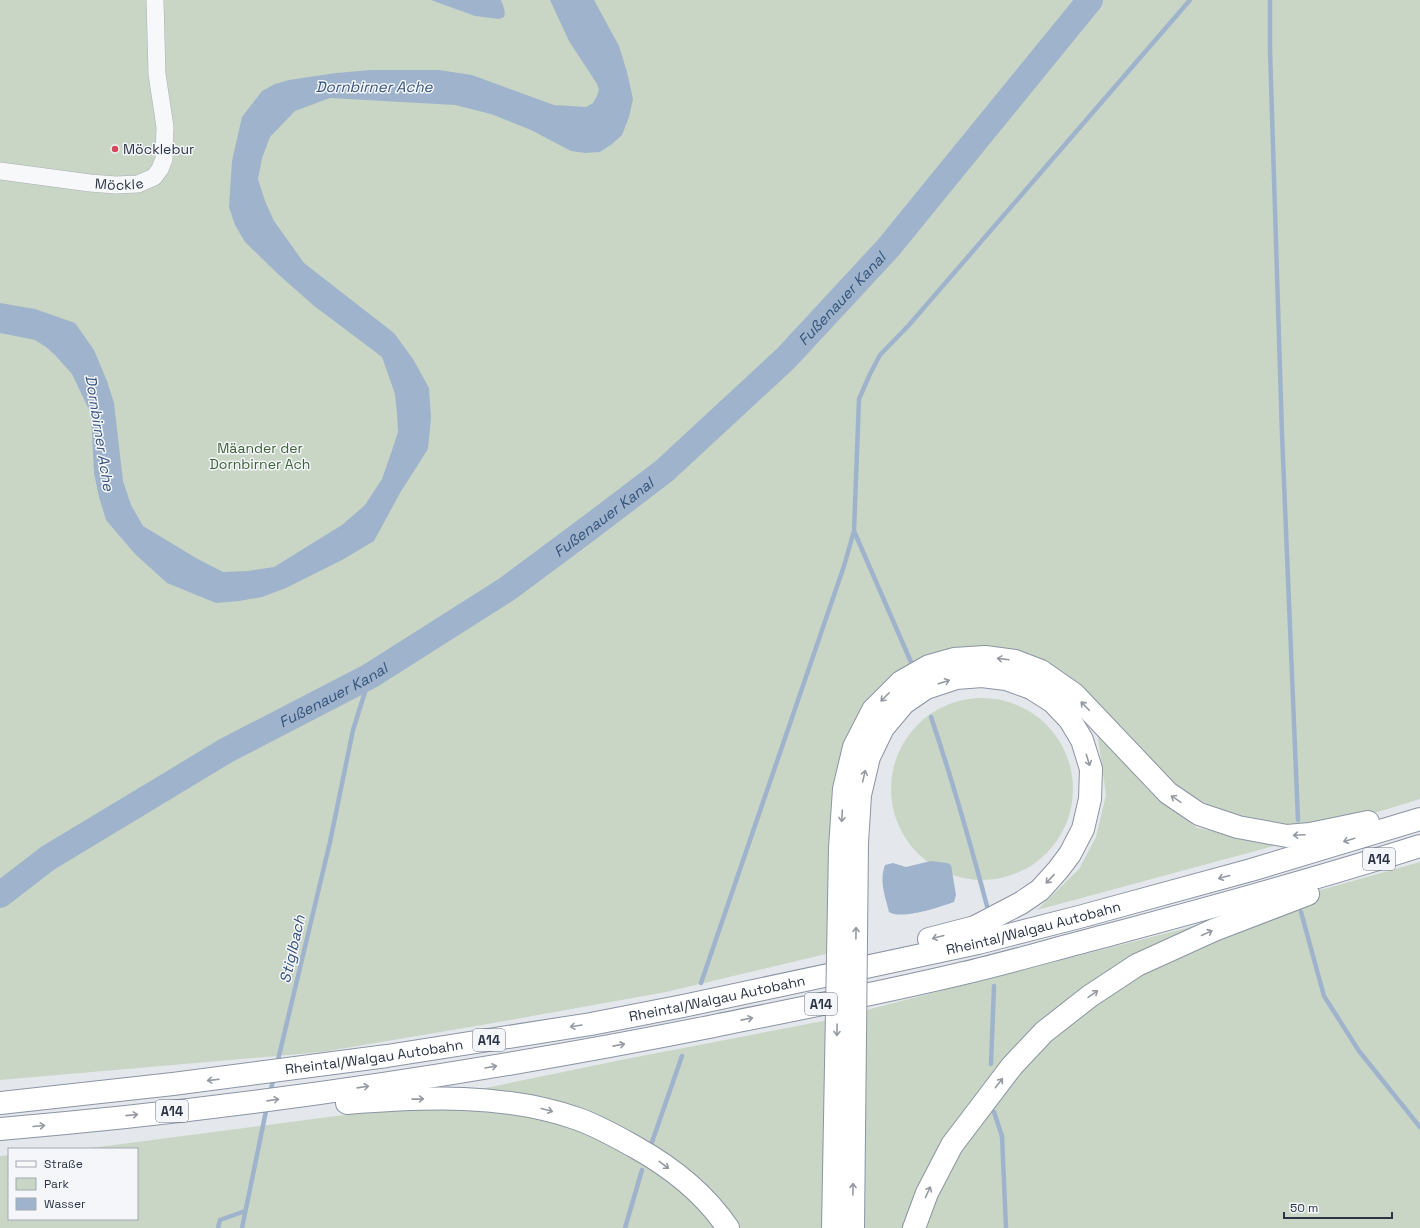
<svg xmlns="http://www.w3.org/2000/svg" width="1420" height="1228" viewBox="0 0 1420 1228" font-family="'Space Grotesk',sans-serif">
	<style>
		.green { fill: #c9d6c5 }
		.water { fill: #9fb4cc }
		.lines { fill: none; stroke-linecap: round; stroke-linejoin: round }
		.stream { stroke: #9fb4cc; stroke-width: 4.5 }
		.river { stroke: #9fb4cc; stroke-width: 26 }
		.minor-casing { stroke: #a9aeb7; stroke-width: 18 }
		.motorway-casing { stroke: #8b94a3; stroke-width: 24 }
		.minor { stroke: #f7f8fa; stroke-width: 17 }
		.motorway { stroke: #fff; stroke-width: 22 }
		.motorway-bridge-casing { stroke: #8b94a3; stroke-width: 24; stroke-linecap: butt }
		.motorway-bridge { stroke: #fff; stroke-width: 22 }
		.oneway { stroke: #959aa2 }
		.poi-dot { fill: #d1495b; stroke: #f4f6f9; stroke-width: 1.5 }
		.labels { text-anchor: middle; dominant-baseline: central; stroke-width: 3; stroke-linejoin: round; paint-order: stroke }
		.shield { fill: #f4f6f9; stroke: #676e7b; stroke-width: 1 }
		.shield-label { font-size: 13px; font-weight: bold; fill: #2b3445 }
		.poi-label { font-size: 14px; fill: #2b3445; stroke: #f4f6f9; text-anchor: start }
		.street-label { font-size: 14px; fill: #2b3445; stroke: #f4f6f9 }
		.park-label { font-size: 14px; fill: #3f6138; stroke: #f4f6f9 }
		.water-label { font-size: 15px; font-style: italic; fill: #34527a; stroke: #f4f6f9 }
	</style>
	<rect width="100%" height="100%" fill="#e4e7ec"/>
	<path class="green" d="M0,0H1420V799L1358,818L1286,830L1235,820L1165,780L1072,683L896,675L830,953L666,992L488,1024L322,1052L0,1080Z
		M891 789a91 91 0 1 1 182 0a91 91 0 1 1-182 0Z
		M1097,731L1148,790L1197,828L1281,844L1037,910L1079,869L1096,837L1106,795Z
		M1420,862V1228H0V1156L9,1155V1219H137V1149H83L374,1111L626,1059L823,1021L1179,930Z"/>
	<path class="water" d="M431,0H501C503,6 506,10 504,17L499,19L475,16Z
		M550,0H594L619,46L627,72L633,99L629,117L622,135L612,144L600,152L585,153L571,151L531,130L491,114L455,105L330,98L295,111L270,137L262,158L258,179L265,201L274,221L304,263L394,333L413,359L429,388L431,418L428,449L400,493L374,541L342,560L286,588L262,597L239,601L216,603L167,583L135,554L106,520L99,497L94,473L91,414L72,374L55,355L46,347L35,340L0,333V303L35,309L75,323L94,350L107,381L114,403L123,481L131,505L143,526L196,558L223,572L247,571L274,567L342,525L365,505L382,479L390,456L398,432L397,413L395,394L382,357L313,305L278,274L245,242L235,225L229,207L232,161L242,117L262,91L275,84L289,80L336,73L371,70H439L472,75L554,105L586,107L593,103L597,96L599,90L597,84L569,41Z
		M931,861L947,863L951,865L956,895L954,902C940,907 902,920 889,912C885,896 879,881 885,865L893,863L906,867Z"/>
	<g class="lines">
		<path class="stream" d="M1270,0V50L1282,434L1298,820
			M854,531L914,669
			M931,717C952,779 970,842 987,906
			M1301,912L1324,996L1359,1051L1420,1127
			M701,983L844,566L854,531L859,399L870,374L880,355L909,325L1190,0
			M277,1064L330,842L353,730L370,676
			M991,1064L994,986
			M270,1093L274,1077
			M994,1112L1002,1136L1006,1228
			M651,1145L682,1056
			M218,1228L220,1220L245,1211
			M242,1228L267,1106
			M625,1228L642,1170"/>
		<path class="river" id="s1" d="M0,895L48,858L227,750L370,676L507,589L589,528L664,471L786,358L888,248L1090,0"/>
		<defs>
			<g id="minor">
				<path id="s2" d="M0,171L90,183L116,185L138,184L154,177L160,169L164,159L165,127L157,74L155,0"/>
			</g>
			<g id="motorway">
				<path d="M1041,671L1074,694L1168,793L1199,814L1238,827L1287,836L1310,834L1368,822"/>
				<path d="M929,939L975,927L1021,903L1040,890L1058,870L1070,854L1083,829L1090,799L1091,769L1082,740L1070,720L1053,702L1031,688"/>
				<path id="s3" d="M0,1103L173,1084L387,1056L591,1024L683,1006L978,943L1079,917L1251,870L1420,819"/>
				<path d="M347,1103C424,1097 504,1093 578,1119C598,1126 617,1137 635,1147C671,1167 705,1194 728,1228"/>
				<path d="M0,1129C240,1109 478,1073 714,1026C797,1009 881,993 964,973C1011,962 1058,948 1105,936C1210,908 1316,879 1420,846"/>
				<path d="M914,1228L927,1193L952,1145L1012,1066L1044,1032L1090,996L1137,965L1214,930L1308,894"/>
			</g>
		</defs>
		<use href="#minor" class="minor-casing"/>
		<use href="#motorway" class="motorway-casing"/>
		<use href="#minor" class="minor"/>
		<use href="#motorway" class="motorway"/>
		<defs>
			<path id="motorway-bridge" d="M833,1228L840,848L844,789L854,747L873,710L901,682L929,666L954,659L985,657L1015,661L1041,671
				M853,1228L857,843L860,795L869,757L883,728L904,703L926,688L956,678L982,676L1006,679L1031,688"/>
		</defs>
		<use href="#motorway-bridge" class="motorway-bridge-casing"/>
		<use href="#motorway-bridge" class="motorway-bridge"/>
	</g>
	<defs><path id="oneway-shaft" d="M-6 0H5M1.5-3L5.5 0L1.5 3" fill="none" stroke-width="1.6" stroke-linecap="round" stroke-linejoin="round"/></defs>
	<g class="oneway">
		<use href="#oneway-shaft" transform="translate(1003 659) rotate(-173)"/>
		<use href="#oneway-shaft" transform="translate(944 682) rotate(-18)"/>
		<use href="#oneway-shaft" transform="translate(885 697) rotate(135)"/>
		<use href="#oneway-shaft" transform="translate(1085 706) rotate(-134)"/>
		<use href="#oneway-shaft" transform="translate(1088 760) rotate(73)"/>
		<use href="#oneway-shaft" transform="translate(864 776) rotate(-77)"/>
		<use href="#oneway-shaft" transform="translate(1176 799) rotate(-146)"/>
		<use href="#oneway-shaft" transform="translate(842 816) rotate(93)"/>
		<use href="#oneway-shaft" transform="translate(1299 835) rotate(177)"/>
		<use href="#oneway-shaft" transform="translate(1349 840) rotate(163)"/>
		<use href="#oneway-shaft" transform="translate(1224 877) rotate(165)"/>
		<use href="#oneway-shaft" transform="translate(1050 879) rotate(133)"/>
		<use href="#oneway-shaft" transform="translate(856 933) rotate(-89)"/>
		<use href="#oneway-shaft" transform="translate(1207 933) rotate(-25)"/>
		<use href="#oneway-shaft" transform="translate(938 937) rotate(165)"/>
		<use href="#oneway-shaft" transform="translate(1093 994) rotate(-35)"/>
		<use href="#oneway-shaft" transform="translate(747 1019) rotate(-11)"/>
		<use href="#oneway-shaft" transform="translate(576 1026) rotate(171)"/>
		<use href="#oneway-shaft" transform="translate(837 1030) rotate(91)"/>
		<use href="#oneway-shaft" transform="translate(619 1045) rotate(-11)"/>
		<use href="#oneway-shaft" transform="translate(491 1067) rotate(-10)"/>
		<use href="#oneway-shaft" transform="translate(213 1080) rotate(173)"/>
		<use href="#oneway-shaft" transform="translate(999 1083) rotate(-52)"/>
		<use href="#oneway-shaft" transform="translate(363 1087) rotate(-8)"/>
		<use href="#oneway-shaft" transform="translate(418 1099) rotate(-1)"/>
		<use href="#oneway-shaft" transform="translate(273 1100) rotate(-8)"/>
		<use href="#oneway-shaft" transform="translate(547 1110) rotate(15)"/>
		<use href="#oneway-shaft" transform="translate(132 1115) rotate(-6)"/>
		<use href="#oneway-shaft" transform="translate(39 1126) rotate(-5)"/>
		<use href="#oneway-shaft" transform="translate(664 1165) rotate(37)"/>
		<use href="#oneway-shaft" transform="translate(853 1189) rotate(-89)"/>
		<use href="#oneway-shaft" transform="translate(928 1192) rotate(-65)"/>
	</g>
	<circle class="poi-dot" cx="115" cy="149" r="4"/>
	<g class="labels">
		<g class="shield">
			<rect x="1363" y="848" width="32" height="22" rx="3"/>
			<rect x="805" y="993" width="32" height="22" rx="3"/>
			<rect x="473" y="1029" width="32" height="22" rx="3"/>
			<rect x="156" y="1100" width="32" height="22" rx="3"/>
		</g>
		<g class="shield-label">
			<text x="1379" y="859">A14</text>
			<text x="821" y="1004">A14</text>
			<text x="489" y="1040">A14</text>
			<text x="172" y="1111">A14</text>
		</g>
		<g class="poi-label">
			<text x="123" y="149">Möcklebur</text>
		</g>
		<g class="street-label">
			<text stroke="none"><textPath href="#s2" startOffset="120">Möckle</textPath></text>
			<text stroke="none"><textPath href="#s3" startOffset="1049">Rheintal/Walgau Autobahn</textPath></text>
			<text stroke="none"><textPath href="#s3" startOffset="725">Rheintal/Walgau Autobahn</textPath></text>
			<text stroke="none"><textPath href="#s3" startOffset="377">Rheintal/Walgau Autobahn</textPath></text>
		</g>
		<g class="park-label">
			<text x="260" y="448">Mäander der<tspan x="260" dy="16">Dornbirner Ach</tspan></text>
		</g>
		<g class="water-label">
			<text x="374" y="86">Dornbirner Ache</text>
			<text stroke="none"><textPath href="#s1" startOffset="1037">Fußenauer Kanal</textPath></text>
			<text transform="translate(100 433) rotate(81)">Dornbirner Ache</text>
			<text stroke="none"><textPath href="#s1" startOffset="713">Fußenauer Kanal</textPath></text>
			<text stroke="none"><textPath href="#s1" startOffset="389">Fußenauer Kanal</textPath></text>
			<text transform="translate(292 949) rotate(-77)">Stiglbach</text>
		</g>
	</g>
	<rect x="8" y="1148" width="130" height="72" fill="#f4f6f9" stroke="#a4a8b1"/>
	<rect x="16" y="1161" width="20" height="6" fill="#f7f8fa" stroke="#a4a8b1"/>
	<text x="44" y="1168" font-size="12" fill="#2b3445">Straße</text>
	<rect x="16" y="1178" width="20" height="12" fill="#c9d6c5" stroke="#a4a8b1"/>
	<text x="44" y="1188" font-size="12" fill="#2b3445">Park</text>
	<rect x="16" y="1198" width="20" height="12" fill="#9fb4cc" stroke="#a4a8b1"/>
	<text x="44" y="1208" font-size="12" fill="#2b3445">Wasser</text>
	<path d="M1284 1212v6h108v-6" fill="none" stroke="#2b3445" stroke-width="2"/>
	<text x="1290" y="1212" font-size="12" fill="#2b3445" stroke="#f4f6f9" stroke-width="3" paint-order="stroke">50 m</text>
</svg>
